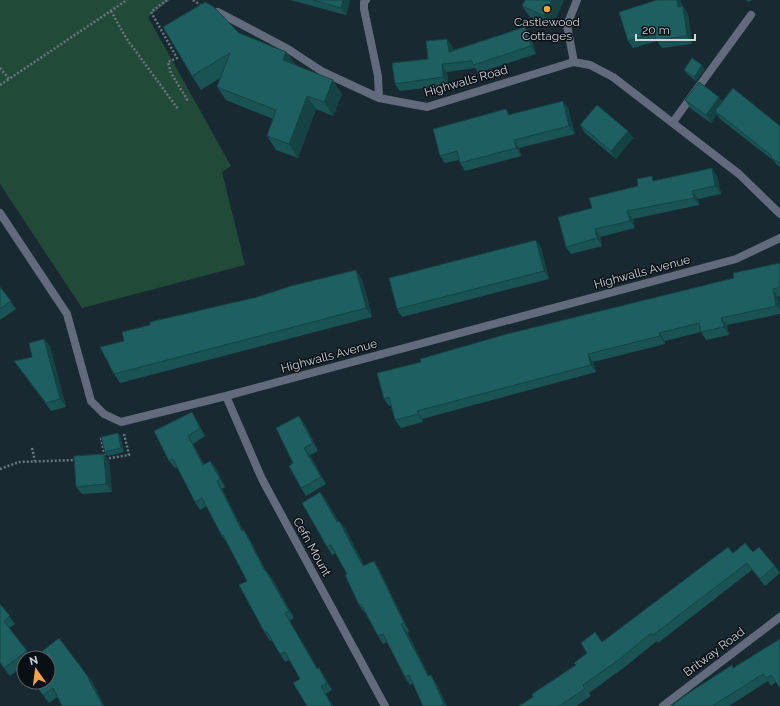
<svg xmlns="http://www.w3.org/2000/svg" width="780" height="706" viewBox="0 0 780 706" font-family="Raleway,sans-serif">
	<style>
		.grass { fill: #214b38 }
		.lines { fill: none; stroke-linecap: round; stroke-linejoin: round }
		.path { stroke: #69777e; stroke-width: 2.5; stroke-dasharray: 2 2; stroke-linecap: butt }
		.service { stroke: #626b7c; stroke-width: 8 }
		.minor { stroke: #626b7c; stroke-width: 8 }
		.tertiary { stroke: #626b7c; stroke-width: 8 }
		.wall { fill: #1a5353 }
		.shaded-wall { fill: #154344 }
		.building { fill: #1e6061; stroke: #154344 }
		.poi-dot { fill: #f7a248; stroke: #091014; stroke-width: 1.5 }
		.labels { text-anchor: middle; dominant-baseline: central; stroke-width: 3; stroke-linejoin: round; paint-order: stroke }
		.poi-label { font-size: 12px; fill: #ccd6db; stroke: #091014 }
		.street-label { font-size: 12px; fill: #ccd6db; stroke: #091014 }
	</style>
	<rect width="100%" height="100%" fill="#182931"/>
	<path class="grass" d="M0,0H170L148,17L231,166L222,172L245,265L82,308L0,184Z"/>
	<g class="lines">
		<path class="path" d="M167,0L151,12L177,58L168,62L171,73L188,101
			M193,0L202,6
			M111,11L126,38L178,109
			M0,68L9,79L127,0
			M0,85L9,79
			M101,438L105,457
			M32,448L35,461
			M105,459L129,455L124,434
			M0,469L19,462L76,460"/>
		<path class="service" d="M673,122L751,15"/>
		<path class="minor" d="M366,0L364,2V9L378,76L379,98
			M218,12L288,49L323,72L379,98L427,107L567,64L574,62L590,65L613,77L739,174L780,214
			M574,62L567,25L577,0
			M0,213L67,314L91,401L104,414L121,422L226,396L736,259L780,238
			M226,396L262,479L385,706"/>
		<path class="tertiary" d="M663,706L780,617"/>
	</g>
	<path class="wall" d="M290,0H350L346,15Z
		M564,0L552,27L530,17L522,6Z
		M657,0H680L681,2L682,6H683L688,14L692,44L662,48L657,41L633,48L628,41Z
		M746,0H752L748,2Z
		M525,27L530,34L536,54L478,73L475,68L447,72L449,85L400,91L395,84L428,59L452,46L453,50Z
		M239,33L286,52L296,65L342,94L333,116L316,109L298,158L276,150L267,136L273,119L226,100L217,87L220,78L201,90L192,76Z
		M705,69L696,81L687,74L684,70Z
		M685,100L722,101L780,126V167L777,165L774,161L720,119L717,114L711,123L690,108Z
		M568,108L575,134L519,148L521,156L465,171L460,163L459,160L445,163L440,156L506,109L510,115Z
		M580,125L628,131L633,138L616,159L585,133Z
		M717,176L721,194L698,199L699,205L633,219L635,228L600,237L602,246L571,254L566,247L592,208L638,186L655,181Z
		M541,247L549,279L402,317L397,309Z
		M780,263V296L778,297L780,306V314L727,325L729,335L706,340L701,332L665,341V344L593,362L596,372L422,419L423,422L401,428L395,420L391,406H389L384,399L421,362L734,278Z
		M362,279L372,317L120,383L114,374Z
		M0,287L16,309L0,320Z
		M44,339L50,346L66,407L51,411L20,369L32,357Z
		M197,420L205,436L193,444L204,464L210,461L216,468L225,487L222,489L243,530L249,538L266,571L272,578L294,618L290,621L318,669L319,668L324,676L332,690L326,694L333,706H307L300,679L290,660L285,662L272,640L270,641L265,633L247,581L227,543L222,536L207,506L200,510L195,502L177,467L175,468L169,461Z
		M305,424L318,451L310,455L326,484L306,496L301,488L293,463Z
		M120,436L124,452L108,456L105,452Z
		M109,461L112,492L82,494L76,487Z
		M320,492L326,500L338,521H339L345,528L364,566L379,569L409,631L407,632L429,676L436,683L447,706H423L413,683L410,685L405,677L387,642L383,644L378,636L366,612H364L359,605L347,574L336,553L332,555L327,547Z
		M753,552L775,566L780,573L765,586L752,570L658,643L657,641L626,666L589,693L591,696L576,706H519L533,697L576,665L602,642L733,553Z
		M0,604L15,624L9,628L32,658H24V665L10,676L0,663Z
		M780,639L776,682L771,686L768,681L729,706H671Z
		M86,674L92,681L104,706H62L57,697L49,703L33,682H48Z"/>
	<path class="shaded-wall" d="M343,0H350L346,15L341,8Z
		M552,0H564L552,27L544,16Z
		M677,0H680L681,2L683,15L678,7Z
		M683,6L688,14L692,44L687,36Z
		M525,27L530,34L536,54L531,46Z
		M447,39L452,46L454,59L449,52Z
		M286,52L296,65L283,60Z
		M442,64L447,72L449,85L443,77Z
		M702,65L705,69L696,81L694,77Z
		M333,80L342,94L333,116L324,102Z
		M307,96L316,109L298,158L289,144Z
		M719,97L724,104L715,111L717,114L711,123L706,115Z
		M563,101L568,108L575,134L569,126Z
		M506,109L511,116L508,115Z
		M628,131L633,138L616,159L611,151Z
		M514,140L519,148L521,156L516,148Z
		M712,168L717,176L721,194L715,186Z
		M692,191L698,199L699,205L694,198Z
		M627,211L633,219L635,228L630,221Z
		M595,229L600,237L602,246L597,238Z
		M536,240L541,247L549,279L544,271Z
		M356,270L362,279L372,317L366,308Z
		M773,289L778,297L780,306V311L776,306Z
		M721,318L727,325L729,335L724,327Z
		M659,333L665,341V344L660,336Z
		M44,339L50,346L66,407L60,399Z
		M588,354L593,362L596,372L591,365Z
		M417,411L422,419L423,422L418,414Z
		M192,412L197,420L205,436L200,428Z
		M299,416L305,424L318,451L313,443Z
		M118,433L120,436L124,452L121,448Z
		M188,436L193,444L208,472L203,465Z
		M304,448L310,455L326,484L321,477Z
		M104,454L109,461L112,492L106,484Z
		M210,461L216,468L225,487L220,479Z
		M217,481L222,489L247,538L242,531Z
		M320,492L326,500L343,529L337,522Z
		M339,521L345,528L369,574L363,566Z
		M244,530L249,538L270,579L265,571Z
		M374,561L379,569L409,631L404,623Z
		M266,571L272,578L294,618L289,611Z
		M285,613L290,621L322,677L317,669Z
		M401,624L407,632L433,684L428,676Z
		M319,668L324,676L332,690L327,683Z
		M86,674L92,681L104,706H103Z
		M431,675L436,683L447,706H445L444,704Z
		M321,686L326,694L333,706H332Z"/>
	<path class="building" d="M313,0H343L341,8Z
		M525,0H552L544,16L522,6Z
		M657,0H677L678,7L683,6L687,36L656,40L655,33L628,41L619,12Z
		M205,2L214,7L239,33L286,52L283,60L333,80L324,102L307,96L289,144L267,136L276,110L217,87L230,53L192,76L163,27Z
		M525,27L531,46L473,65L472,61L442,64L443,77L395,84L392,63L428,59L426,41L447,39L449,52Z
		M692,58L702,65L694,77L684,70Z
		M699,82L719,97L706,115L685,100Z
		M733,88L780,126V163L771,158L772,156L715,111Z
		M563,101L569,126L514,140L516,148L460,163L457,151L440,156L433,129L506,109L508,115Z
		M597,105L628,131L611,151L580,125Z
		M712,168L715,186L692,191L694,198L627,211L630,221L595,229L597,238L566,247L558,217L592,208L589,198L638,186L637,179L652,176L653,181Z
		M536,240L544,271L397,309L389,278Z
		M780,263V287L773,289L776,306L721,318L724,327L701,332L699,323L659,333L660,336L588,354L591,365L417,411L418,414L395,420L389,397L384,399L377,373L421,362L420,359L507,334L734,278L733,273Z
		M356,270L366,308L114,374L100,347L124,341L122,332L150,325V322L257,297L291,286Z
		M0,287L11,301L0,309Z
		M44,339L60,399L46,403L14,361L32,357L29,343Z
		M192,412L200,428L188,436L203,465L210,461L220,479L217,481L242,531L244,530L265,571H266L289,611L285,613L317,669L319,668L327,683L321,686L332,706H307L293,683L300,679L285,652L280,654L267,632L265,633L239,585L247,581L223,535L222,536L202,498L195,502L173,459L169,461L154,431Z
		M299,416L313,443L304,448L321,477L301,488L289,466L293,463L276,428Z
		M118,433L121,448L105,452L101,437Z
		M104,454L106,484L76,487L74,456Z
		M320,492L337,522L339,521L363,566L374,561L404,623L401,624L428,676L431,675L444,704L440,706H423L409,675L405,677L383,634L378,636L361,604L359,605L345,575L347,574L331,545L327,547L302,503Z
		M745,543L753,552L759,547L775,566L760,579L747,563L653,635L651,633L621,658L583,685L585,689L559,706H519L533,697L532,694L576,665L574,663L587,653L581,643L595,632L602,642L728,547L733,553Z
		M0,604L10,616L4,621L27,651L4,668L0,662Z
		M59,638L86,674L103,706H62L53,688L43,695L33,682H48V658H34Z
		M780,639V688L771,675L766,678L763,674L712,706H671L687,694L732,665L733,668Z"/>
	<circle class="poi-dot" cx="547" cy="9" r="4"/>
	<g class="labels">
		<g class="poi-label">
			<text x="547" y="22">Castlewood<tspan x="547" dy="14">Cottages</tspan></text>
		</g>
		<g class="street-label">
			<text transform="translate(466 81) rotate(-16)">Highwalls Road</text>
			<text transform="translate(642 272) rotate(-15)">Highwalls Avenue</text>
			<text transform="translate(329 356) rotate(-15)">Highwalls Avenue</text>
			<text transform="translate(312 547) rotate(61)">Cefn Mount</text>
			<text transform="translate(714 652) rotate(-37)">Britway Road</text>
		</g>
	</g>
	<g transform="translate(36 670) rotate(346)"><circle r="19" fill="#091014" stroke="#575f64"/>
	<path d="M0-3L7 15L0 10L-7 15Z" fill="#f7a248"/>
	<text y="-6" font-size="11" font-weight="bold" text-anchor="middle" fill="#ccd6db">N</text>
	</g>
	<path d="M636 34v6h59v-6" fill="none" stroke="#ccd6db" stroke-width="2"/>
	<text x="642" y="34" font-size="12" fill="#ccd6db" stroke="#091014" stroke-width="3" paint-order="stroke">20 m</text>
</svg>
